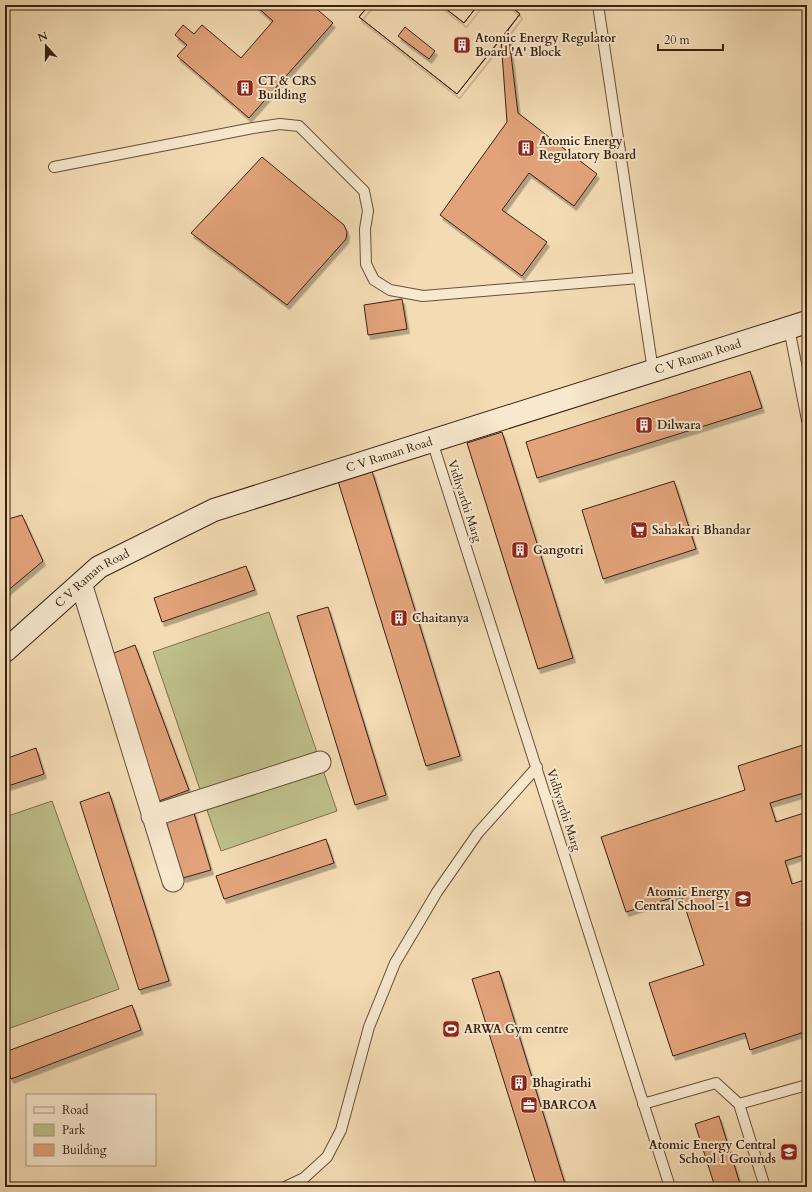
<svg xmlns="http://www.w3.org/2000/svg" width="812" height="1192" viewBox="0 0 812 1192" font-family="Cardo,serif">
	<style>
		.green { fill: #bebf8a; stroke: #7c704e }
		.building { fill: #e3a37a; stroke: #392113; fill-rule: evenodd; filter: url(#shadow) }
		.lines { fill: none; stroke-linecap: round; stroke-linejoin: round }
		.lane-casing { stroke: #68503b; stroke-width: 12 }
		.street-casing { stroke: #68503b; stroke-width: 23 }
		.secondary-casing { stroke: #392113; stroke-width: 24 }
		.lane { stroke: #f7e8ce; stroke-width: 10 }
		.street { stroke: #f7e8ce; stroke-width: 21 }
		.secondary { stroke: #f7e8ce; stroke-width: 22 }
		.labels { text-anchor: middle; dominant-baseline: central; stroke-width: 4; stroke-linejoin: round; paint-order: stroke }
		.poi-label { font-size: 12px; font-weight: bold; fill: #392113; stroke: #f7e8ce; text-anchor: start }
		.street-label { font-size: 12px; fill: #392113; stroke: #f7e8ce }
	</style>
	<defs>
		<filter id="shadow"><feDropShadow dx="2.5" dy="4.5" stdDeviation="0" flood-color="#0004"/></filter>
	</defs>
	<rect width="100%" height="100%" fill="#f3dbb3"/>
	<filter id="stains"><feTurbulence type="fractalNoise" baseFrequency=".005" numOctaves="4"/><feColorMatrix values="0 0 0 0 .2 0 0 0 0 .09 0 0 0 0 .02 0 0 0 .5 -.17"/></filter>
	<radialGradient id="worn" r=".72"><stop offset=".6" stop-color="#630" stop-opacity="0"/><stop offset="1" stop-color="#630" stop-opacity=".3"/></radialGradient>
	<path class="green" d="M269,612L337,811L221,851L153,652Z
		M52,801L119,989L5,1030V817Z"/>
	<path class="building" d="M255,5H312L333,23L249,118L177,56L187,45L175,35L183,25L194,34L202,25L241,58L273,21Z
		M369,5H441L464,23L478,5H509L520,14L508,30L518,113L597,174L574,206L529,173L502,210L547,242L522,276L440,215L507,122L501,39L457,94L359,17Z
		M369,5H441L464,23L478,5H509L520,14L457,94L359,17ZM405,27L435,51L429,59L398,36Z
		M262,157L344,225L347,232L346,239L287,305L191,233Z
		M402,299L407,329L368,335L364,305Z
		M750,371L762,408L537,478L526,442Z
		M502,432L573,658L538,669L467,443Z
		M372,471L460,756L426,766L338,481Z
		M674,481L696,549L603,579L582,510Z
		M22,515L43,561L5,593V520Z
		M246,566L255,590L162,622L154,598Z
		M328,607L386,795L355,805L297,616Z
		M135,645L189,790L159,801L106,656Z
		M806,744L807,792L770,803L776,822L807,812V854L785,861L792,884L807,879V922L802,923L807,940V1031L750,1050L745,1033L673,1056L649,983L704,965L681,895L626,912L601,837L745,790L738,766Z
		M36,748L44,774L5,787V759Z
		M109,792L169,981L139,990L80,802Z
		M193,810L211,870L183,878L165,818Z
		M326,839L334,863L224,899L216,876Z
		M499,971L566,1187H537L472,979Z
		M132,1005L141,1030L11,1079L5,1063V1052Z
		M719,1116L741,1187H715L695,1124Z"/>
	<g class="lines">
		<defs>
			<path id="lane" d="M598,5L653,371
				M54,167L253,128L280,124L299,126L364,191L368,211L365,229L366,264L374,280L390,290L423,296L639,278
				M789,328L807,420
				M432,441L670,1187
				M643,1104L716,1083L739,1104L807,1085
				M739,1104L765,1187
				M285,1187L304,1178L327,1157L341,1130L369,1027L395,963L437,892L478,833L537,767"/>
			<path id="street" d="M81,583L173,881
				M152,816L320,762"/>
			<g id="secondary">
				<path id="s1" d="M5,651L99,567L214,510L807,322"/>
			</g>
		</defs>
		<use href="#lane" class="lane-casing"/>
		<use href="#street" class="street-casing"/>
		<use href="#secondary" class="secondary-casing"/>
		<use href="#lane" class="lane"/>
		<use href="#street" class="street"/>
		<use href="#secondary" class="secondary"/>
	</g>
	<defs>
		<symbol id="building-square" viewBox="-11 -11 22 22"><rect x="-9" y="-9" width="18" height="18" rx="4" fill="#8f2418" stroke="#f7e8ce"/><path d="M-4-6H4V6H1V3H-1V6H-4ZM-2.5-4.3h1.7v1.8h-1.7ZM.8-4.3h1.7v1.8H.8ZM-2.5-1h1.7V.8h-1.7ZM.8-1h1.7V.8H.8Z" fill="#fff"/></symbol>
		<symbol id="supermarket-square" viewBox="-11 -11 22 22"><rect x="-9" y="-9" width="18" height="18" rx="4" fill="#8f2418" stroke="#f7e8ce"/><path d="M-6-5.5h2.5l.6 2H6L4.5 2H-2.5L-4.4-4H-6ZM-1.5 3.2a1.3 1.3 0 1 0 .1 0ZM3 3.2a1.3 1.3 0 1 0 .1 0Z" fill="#fff"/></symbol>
		<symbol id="university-square" viewBox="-11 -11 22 22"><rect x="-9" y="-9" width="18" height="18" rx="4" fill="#8f2418" stroke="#f7e8ce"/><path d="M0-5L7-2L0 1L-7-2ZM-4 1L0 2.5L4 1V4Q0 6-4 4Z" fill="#fff"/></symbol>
		<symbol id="stadium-square" viewBox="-11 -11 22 22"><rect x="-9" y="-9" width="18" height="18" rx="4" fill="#8f2418" stroke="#f7e8ce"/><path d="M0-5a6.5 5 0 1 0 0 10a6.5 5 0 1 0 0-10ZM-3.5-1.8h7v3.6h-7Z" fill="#fff"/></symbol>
		<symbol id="office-square" viewBox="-11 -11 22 22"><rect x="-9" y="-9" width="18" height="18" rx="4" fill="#8f2418" stroke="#f7e8ce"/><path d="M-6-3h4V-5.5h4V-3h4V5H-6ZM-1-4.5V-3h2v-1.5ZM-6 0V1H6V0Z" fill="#fff"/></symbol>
		<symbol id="school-square" viewBox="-11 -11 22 22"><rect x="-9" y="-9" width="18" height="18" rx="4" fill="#8f2418" stroke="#f7e8ce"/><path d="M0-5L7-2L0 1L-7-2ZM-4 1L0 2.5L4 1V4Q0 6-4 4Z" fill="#fff"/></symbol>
	</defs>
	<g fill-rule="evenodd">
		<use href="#building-square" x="452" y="35" width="20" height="20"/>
		<use href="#building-square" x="235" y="78" width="20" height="20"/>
		<use href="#building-square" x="516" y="138" width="20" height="20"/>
		<use href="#building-square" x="634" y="415" width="20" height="20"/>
		<use href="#supermarket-square" x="629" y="520" width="20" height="20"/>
		<use href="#building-square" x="510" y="540" width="20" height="20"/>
		<use href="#building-square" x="389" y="608" width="20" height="20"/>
		<use href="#university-square" x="733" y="889" width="20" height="20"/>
		<use href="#stadium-square" x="441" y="1019" width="20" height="20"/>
		<use href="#building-square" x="509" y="1073" width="20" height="20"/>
		<use href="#office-square" x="519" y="1095" width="20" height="20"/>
		<use href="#school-square" x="779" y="1142" width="20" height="20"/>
	</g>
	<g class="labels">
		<g class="poi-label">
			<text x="475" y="38">Atomic Energy Regulator<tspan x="475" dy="14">Board 'A' Block</tspan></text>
			<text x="258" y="81">CT &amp; CRS<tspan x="258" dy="14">Building</tspan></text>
			<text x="539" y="141">Atomic Energy<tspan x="539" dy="14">Regulatory Board</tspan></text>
			<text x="657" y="425">Dilwara</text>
			<text x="652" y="530">Sahakari Bhandar</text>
			<text x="533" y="550">Gangotri</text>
			<text x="412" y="618">Chaitanya</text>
			<text x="730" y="892" text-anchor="end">Atomic Energy<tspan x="730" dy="14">Central School -1</tspan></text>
			<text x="464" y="1029">ARWA Gym centre</text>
			<text x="532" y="1083">Bhagirathi</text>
			<text x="542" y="1105">BARCOA</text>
			<text x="776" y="1145" text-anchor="end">Atomic Energy Central<tspan x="776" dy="14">School 1 Grounds</tspan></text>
		</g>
		<g class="street-label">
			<text stroke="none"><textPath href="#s1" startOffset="762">C V Raman Road</textPath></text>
			<text stroke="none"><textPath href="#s1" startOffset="438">C V Raman Road</textPath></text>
			<text transform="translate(465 501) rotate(72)">Vidhyarthi Marg</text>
			<text stroke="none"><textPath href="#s1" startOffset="114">C V Raman Road</textPath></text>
			<text transform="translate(564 810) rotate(72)">Vidhyarthi Marg</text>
		</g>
	</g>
	<rect width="812" height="1192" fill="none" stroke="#f3dbb3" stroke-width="20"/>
	<rect x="6" y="6" width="800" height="1180" fill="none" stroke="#392113" stroke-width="2"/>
	<rect x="10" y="10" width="792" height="1172" fill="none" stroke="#392113"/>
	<rect x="26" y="1094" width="130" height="72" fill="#f7e8ce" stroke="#ab9883"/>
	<rect x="34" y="1107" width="20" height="6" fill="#f7e8ce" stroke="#ab9883"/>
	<text x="62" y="1114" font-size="12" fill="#392113">Road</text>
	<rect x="34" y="1124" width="20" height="12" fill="#bebf8a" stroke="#ab9883"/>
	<text x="62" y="1134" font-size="12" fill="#392113">Park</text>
	<rect x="34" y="1144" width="20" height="12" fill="#e3a37a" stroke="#ab9883"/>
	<text x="62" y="1154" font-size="12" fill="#392113">Building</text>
	<g transform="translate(46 46) rotate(339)" stroke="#f7e8ce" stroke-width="3" paint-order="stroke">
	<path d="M0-3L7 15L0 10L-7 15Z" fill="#392113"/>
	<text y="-6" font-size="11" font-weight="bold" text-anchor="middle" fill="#392113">N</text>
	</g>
	<path d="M658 44v6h65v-6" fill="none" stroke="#392113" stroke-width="2"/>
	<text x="664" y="44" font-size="12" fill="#392113" stroke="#f7e8ce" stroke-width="3" paint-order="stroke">20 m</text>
	<rect width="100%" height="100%" filter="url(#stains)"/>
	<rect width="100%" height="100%" fill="url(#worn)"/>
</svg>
